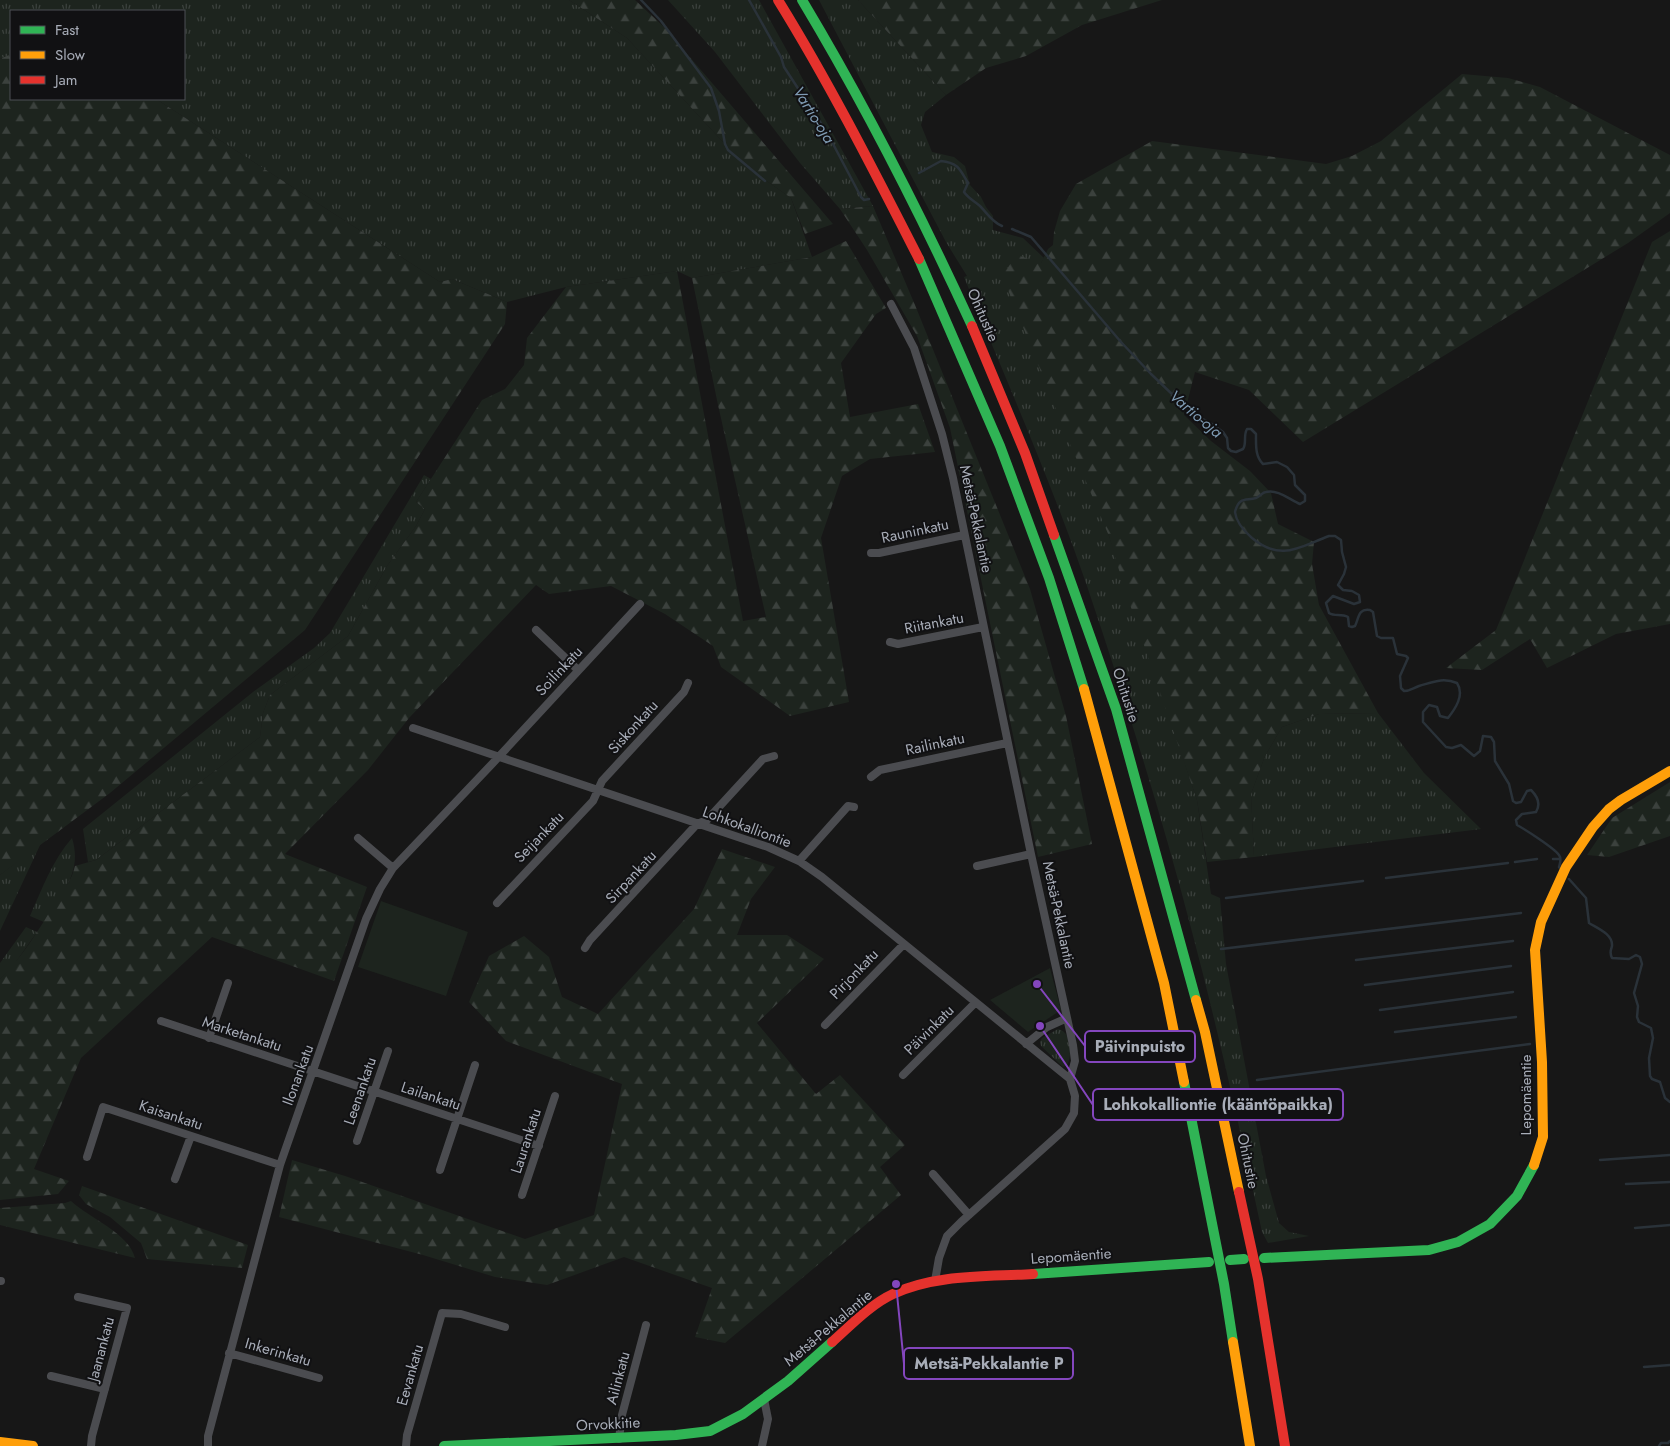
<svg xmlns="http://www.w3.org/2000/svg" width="1670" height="1446" viewBox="0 0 1670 1446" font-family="Jost,sans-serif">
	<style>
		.grass { fill: url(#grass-tufts) }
		.forest { fill: url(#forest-firs) }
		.park { fill: #1d241e }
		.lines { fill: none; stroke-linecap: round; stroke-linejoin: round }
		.stream { stroke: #2a3239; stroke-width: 2.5 }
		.street { stroke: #4b4c50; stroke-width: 8 }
		.fast { stroke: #30b455; stroke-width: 10 }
		.slow { stroke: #ff9f0a; stroke-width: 10 }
		.jam { stroke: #e5322d; stroke-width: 10 }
		.labels { text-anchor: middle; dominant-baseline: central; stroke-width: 4; stroke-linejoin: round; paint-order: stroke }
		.street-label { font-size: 15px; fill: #a8adb8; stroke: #111113 }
		.water-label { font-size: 16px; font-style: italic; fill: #7f9bb3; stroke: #111113 }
		.leader { fill: none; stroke: #8446be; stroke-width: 2 }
		.callout-dot { fill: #8446be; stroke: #111113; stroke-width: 2 }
		.callout { fill: #111113; stroke: #8446be; stroke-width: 2 }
		.callout-label { font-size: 16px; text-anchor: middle; font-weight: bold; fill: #a8adb8 }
	</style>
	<defs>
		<pattern id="grass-tufts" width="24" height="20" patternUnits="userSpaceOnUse" patternTransform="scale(1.25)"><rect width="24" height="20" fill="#1d241e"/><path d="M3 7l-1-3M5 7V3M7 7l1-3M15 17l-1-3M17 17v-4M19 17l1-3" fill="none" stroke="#3b413d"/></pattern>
		<pattern id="forest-firs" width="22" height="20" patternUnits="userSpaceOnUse" patternTransform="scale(1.25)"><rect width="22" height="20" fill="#1d241e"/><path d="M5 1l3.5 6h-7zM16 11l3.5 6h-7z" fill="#3b413d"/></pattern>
	</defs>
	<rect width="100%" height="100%" fill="#171717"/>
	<path class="grass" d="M0,0H569L627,38L745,166L791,198L812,257L692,278L677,271L566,287L507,302L452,279L440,282L156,99H184V11H11V54L0,59Z
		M668,0H759L873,206L840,209L800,163L715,52Z
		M819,0H858L946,95L925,112L921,125L932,152L954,157L965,166L970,185L981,197L986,207L993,216V230L1023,238L1044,258L1041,263L1109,536L1197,800L1211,894L1220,898L1226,964L1266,1176L1279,1223L1289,1232L1309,1236L1268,1243L1262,1232C1240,1130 1218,1029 1191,928C1161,813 1125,699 1087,586C1051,481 1006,380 964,277L967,276L946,242Z
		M424,475L431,479L416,502L425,509L416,526L387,566L348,636L270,695L263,713L260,737L96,860L88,862L83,829L253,692L314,648L330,633Z
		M1378,713L1424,773L1481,829L1254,857L1251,794L1265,756L1282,727L1319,714Z
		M72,838C83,873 61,894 44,922L30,916C42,889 52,861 72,838Z
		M41,843L0,931V875Z
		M26,927L37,932L13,966L0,979V963Z
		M1058,1029C1071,1031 1073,1055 1067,1065L1063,1067L1041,1046L1040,1042L1042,1038Z"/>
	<path class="forest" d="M569,0H635L664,27L833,224L805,234L791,198L745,166L627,38Z
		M858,0H1162L1082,25L1026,56L986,68L946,95Z
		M11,54V99H156L440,282L452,279L507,302L505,324L305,630L110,793L0,875V59Z
		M1462,74L1508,78L1540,87L1670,155V213L1628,243L1303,442L1249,390L1195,372L1184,415L1211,441L1250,471L1271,493L1278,524L1314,542L1312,564L1319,605L1378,713L1319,714L1282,727L1265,756L1251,794L1254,857L1207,862L1197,800L1124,587L1109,536L1068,439L1002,275L1017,255L1041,263L1048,249L1053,245L1054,232L1060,211L1076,184L1152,141L1326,164L1352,156L1381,141Z
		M873,206L915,305L1030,589L1066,716L1092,844L1038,857L950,428L917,336L867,250L840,209Z
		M1670,231V624L1616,634L1547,668L1530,639L1482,670L1446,668L1496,630L1652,242Z
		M846,241L886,308L876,314L841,363L850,417L918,404L935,452L870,459L842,476L821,538L849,702L790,716L721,667L713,646L665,614L611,586L549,594L536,585L409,718L368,770L285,854L367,887L334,981L212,937L81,1058L34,1169L69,1181L58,1194L0,1200V979C22,957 39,930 55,903C63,891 72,880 75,866L96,860L260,737L263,713L270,695L348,636L387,566L416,526L425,509L416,502L482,400L505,389L524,365L527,338L566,287L677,271L743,621L766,617L718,405L692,278L812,257Z
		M1670,782V836L1609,857L1587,855L1612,818Z
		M722,849L775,867L751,899L737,935H787L824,959L757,1023L816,1094L840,1075L905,1145L880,1167L901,1195L725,1343L695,1337L712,1288L624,1257L547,1285L495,1277L423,1255L279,1217L292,1160L345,1176L525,1239L594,1215L622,1084L506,1041L469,1002L489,956L524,936L549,957L562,997L598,1014L694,909Z
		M82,1186L248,1245L242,1268L147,1259L141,1243L110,1217L86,1204L79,1195Z
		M71,1201C89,1218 129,1233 135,1258L0,1225V1208L65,1203Z"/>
	<path class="park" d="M381,901L468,932L446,996L358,967Z
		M1050,968L1061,1010L1028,1032L990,1000Z"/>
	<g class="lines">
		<path class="stream" d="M641,0L661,21L711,88L719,111L725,144L728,150L765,181
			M749,0L781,57L784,67L824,128V137L832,142L861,197L864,200L869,199
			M919,173L941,161C959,163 960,170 968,183L964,192C968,198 974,201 980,206C987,213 992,222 1002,226
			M1012,229L1031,237L1121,342L1151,374L1195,416L1209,422L1223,432L1227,438L1228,448L1231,451L1236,452L1243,449C1247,443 1243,436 1247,429H1251L1256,434C1256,445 1255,456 1263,464L1277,462L1287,467L1294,475L1295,485L1305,495V501L1300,504C1290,500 1278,489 1266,492C1262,492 1260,497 1256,498C1246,501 1239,496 1235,512C1236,522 1244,531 1252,538C1281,562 1299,547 1329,536H1335L1341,540L1342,552L1346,567L1344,574L1338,585L1343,590L1352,591L1359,595L1360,602L1354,604L1333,596L1326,603L1329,613C1335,617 1341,613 1348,617L1349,626L1352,627L1355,626C1359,618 1358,608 1370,610L1373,612L1377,636L1381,638H1393L1397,654L1406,656L1408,658L1400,676L1401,688L1404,691C1410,691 1413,688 1419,686C1433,682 1443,677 1457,683C1465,695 1455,709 1448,718L1440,716L1437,707L1429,705L1423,712V722L1446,747L1452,748L1461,745L1474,756L1480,751L1483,736L1491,737L1494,742L1495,761L1509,784L1513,801L1516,803L1521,802L1527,791L1531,790C1537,796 1541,804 1536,812L1522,814L1516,820L1517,825C1526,830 1554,848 1559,855C1562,859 1560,863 1559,867L1560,868
			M1553,859H1560
			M1515,862L1537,859
			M1386,878L1508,863
			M1569,879L1586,898L1589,923C1597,928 1613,934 1612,946C1611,951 1609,952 1612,958L1629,959L1636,955L1640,957L1642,964L1634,993L1638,1006L1637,1017L1639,1022L1651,1028L1653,1038L1649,1058L1650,1076L1652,1079L1660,1082L1665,1098L1670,1102
			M1226,898L1363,881
			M1221,949L1521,913
			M1356,960L1513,941
			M1365,985L1511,966
			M1380,1010L1513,992
			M1395,1032L1516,1017
			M1257,1080L1530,1044
			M1600,1160L1670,1155
			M1626,1184L1670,1182
			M1635,1228L1670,1225
			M1644,1367L1670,1365
			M1659,1446L1661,1443H1668L1670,1441"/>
		<path class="street" d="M891,304L914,348L942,434L953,478L1031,854L1073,1045L1075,1061L1070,1079L1075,1096L1074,1113L1065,1129L961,1222L947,1236L939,1258L935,1281
			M871,553H879L964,535
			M536,630L578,670
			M890,642L898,644L983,627
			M413,728L768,847L799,861L822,877L1070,1079
			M871,777L880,770L1007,743
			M358,838L393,868
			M799,861L848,806L854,807
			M977,866L1031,854
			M497,903L593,801L602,781L684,692L688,683
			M585,948L590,940L697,824L707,820L763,759L774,756
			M161,1021L539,1146
			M825,1025L904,944
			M209,1038L228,983
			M1026,1044L1047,1027L1067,1018
			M903,1075L975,1003
			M357,1141L388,1051
			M87,1157L103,1107L280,1165
			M440,1170L475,1065
			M933,1174L969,1215
			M175,1179L191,1136
			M522,1195L555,1096
			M0,1281H1
			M78,1297L127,1308L92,1436L91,1446
			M229,1353L319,1378
			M51,1376L105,1389
			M619,1439L622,1415L646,1325
			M208,1446V1436L280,1165L366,919L380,889L393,868L492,764L640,604
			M406,1446L407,1435L442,1313L461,1314L505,1327
			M762,1446L768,1419L764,1399"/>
		<path class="fast" d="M802,0C865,105 921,215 972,326
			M919,259L1000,446L1049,578L1084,689
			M1054,535L1116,709L1196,1000
			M1184,1082L1224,1284L1233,1342
			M1264,1258L1429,1250L1458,1242L1490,1224L1517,1196L1534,1165
			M1230,1260L1244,1259
			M1033,1274L1209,1262
			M444,1446L676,1435L710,1431L743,1414L788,1381L832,1342"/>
		<path class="slow" d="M1084,689L1164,983L1184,1082
			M1196,1000L1205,1032L1239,1192
			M1534,1165L1543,1137L1542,1062L1535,950L1541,922L1566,867L1593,827L1609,809L1621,800L1670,771
			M1233,1342L1250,1446
			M0,1442L33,1446"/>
		<path class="jam" d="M778,0C830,84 874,171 919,259
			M972,326L1025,453L1054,535
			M1239,1192L1258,1279L1285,1446
			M832,1342C850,1326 871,1304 893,1294C936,1274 987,1277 1033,1274"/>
	</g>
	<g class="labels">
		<g class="street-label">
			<text transform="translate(983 315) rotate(66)">Ohitustie</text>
			<text transform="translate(976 519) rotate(78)">Metsä-Pekkalantie</text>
			<text transform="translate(915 531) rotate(-12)">Rauninkatu</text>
			<text transform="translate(934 623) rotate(-11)">Riitankatu</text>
			<text transform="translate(559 671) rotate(-47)">Soilinkatu</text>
			<text transform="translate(1126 695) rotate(72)">Ohitustie</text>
			<text transform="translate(633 727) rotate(-48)">Siskonkatu</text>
			<text transform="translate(935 744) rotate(-12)">Railinkatu</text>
			<text transform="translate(747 827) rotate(20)">Lohkokalliontie</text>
			<text transform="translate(539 837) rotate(-46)">Seijankatu</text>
			<text transform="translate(631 877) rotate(-47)">Sirpankatu</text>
			<text transform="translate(1059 915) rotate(78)">Metsä-Pekkalantie</text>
			<text transform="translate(854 974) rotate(-46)">Pirjonkatu</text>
			<text transform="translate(929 1030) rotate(-45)">Päivinkatu</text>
			<text transform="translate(242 1034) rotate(18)">Marketankatu</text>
			<text transform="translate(298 1075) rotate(-70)">Ilonankatu</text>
			<text transform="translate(360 1091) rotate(-71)">Leenankatu</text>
			<text transform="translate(1526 1095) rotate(-90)">Lepomäentie</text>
			<text transform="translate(431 1096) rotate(18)">Lailankatu</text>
			<text transform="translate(171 1115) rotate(18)">Kaisankatu</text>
			<text transform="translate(526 1141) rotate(-72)">Laurankatu</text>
			<text transform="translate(1248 1161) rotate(78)">Ohitustie</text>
			<text transform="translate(1071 1256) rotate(-4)">Lepomäentie</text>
			<text transform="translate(828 1328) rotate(-40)">Metsä-Pekkalantie</text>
			<text transform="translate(101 1349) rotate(-75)">Jaanankatu</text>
			<text transform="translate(278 1352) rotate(16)">Inkerinkatu</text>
			<text transform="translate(410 1375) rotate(-74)">Eevankatu</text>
			<text transform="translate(618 1378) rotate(-75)">Ailinkatu</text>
			<text transform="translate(608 1424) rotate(-3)">Orvokkitie</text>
		</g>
		<g class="water-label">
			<text transform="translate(814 115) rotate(58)">Vartio-oja</text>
			<text transform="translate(1196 414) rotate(40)">Vartio-oja</text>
		</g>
	</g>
	<path class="leader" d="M1037 984L1085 1046M1040 1026L1093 1105M896 1284L904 1364"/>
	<g class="callout-dot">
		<circle cx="1037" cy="984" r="5"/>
		<circle cx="1040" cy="1026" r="5"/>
		<circle cx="896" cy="1284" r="5"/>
	</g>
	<g class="callout">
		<rect x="1085" y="1031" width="110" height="31" rx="5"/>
		<rect x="1093" y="1089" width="250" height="31" rx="5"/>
		<rect x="904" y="1348" width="169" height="31" rx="5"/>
	</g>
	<g class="callout-label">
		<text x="1140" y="1052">Päivinpuisto</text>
		<text x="1218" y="1110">Lohkokalliontie (kääntöpaikka)</text>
		<text x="989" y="1369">Metsä-Pekkalantie P</text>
	</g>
	<rect x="10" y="10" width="175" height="90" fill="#111113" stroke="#4d4f55"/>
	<rect x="20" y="26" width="25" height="8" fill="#30b455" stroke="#4d4f55"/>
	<text x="55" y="35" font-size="15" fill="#a8adb8">Fast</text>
	<rect x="20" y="51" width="25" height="8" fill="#ff9f0a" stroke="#4d4f55"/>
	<text x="55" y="60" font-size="15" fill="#a8adb8">Slow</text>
	<rect x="20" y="76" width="25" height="8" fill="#e5322d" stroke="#4d4f55"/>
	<text x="55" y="85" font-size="15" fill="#a8adb8">Jam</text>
</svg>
